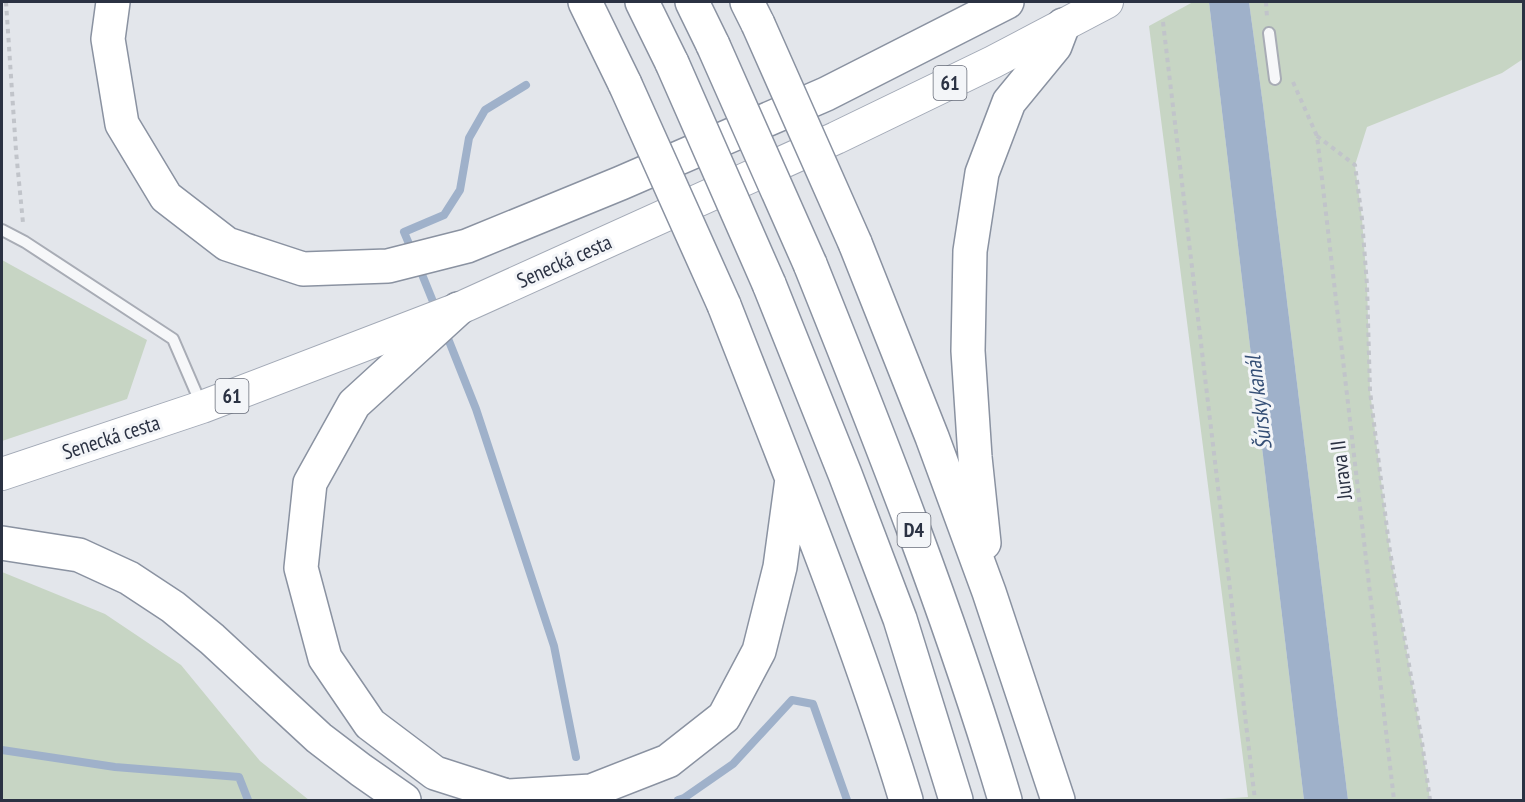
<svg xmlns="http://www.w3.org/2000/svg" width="1525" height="802" viewBox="0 0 1525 802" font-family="'PT Sans Narrow',sans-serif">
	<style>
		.green { fill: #c7d5c4 }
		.water { fill: #9fb1ca }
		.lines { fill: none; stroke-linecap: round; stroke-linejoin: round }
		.stream { stroke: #9fb1ca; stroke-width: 8 }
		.service-casing { stroke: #a8acb5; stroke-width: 14 }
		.primary-casing { stroke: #a2a9b6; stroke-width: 34 }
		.motorway-casing { stroke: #8a92a1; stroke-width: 36 }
		.path { stroke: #c1c4ca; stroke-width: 4; stroke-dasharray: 4.5 4.5; stroke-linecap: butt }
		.service { stroke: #f6f7f9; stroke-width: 10 }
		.primary { stroke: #fff; stroke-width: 32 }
		.motorway { stroke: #fff; stroke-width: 33 }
		.motorway-bridge-casing { stroke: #8a92a1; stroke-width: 36; stroke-linecap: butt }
		.motorway-bridge { stroke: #fff; stroke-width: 33 }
		.labels { text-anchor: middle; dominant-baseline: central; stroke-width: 6; stroke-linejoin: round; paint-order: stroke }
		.shield { fill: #f3f5f8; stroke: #676c79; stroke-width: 1.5 }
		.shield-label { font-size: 20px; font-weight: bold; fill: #2b3243 }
		.street-label { font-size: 21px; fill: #2b3243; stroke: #f3f5f8 }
		.water-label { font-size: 22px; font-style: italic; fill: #354f76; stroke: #f3f5f8 }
	</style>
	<rect width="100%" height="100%" fill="#e3e6eb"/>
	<path class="green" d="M1193,2H1209L1304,800H1206L1248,797L1149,26Z
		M1249,2H1523V59L1502,73L1367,127L1355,165L1362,219L1367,285L1370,391L1389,545L1422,742L1430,800H1348L1263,105Z
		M2,260L147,340L127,399L2,441Z
		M2,572L105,614L181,665L260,761L309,800H2Z"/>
	<path class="water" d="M1209,2H1249L1263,105L1348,800H1304Z"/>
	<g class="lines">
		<path class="stream" d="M412,251L404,232L444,215L460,190L469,138L485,110L526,85
			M419,267L436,309
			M445,331L476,409L554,646L576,757
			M2,750L115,767L239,777L248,800
			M678,800L684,798L733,764L792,700L813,704L847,800"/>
		<defs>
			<path id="service" d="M1269,33L1275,79
				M2,230L25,242L173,339L201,404"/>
			<path id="primary" d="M2,474L202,407L458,309L836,138L993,62L1107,2"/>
			<path id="motorway" d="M113,2L108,39L122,124L166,197L227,244L303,269L388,266L467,246L621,183L826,94L1007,2
				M585,2L625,84
				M642,2L672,63
				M692,2L713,45
				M747,2L758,24
				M855,243L932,437L989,592L1058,800
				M810,264C881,441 951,618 1005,800
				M769,284L845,474L900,619L956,800
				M724,305C788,469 855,632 906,800
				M458,309L354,404L310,483L301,568L325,658L370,724L435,773L507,796L591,791L668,761L724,717L759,651L780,567L792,479
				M2,543L79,555L129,578L173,607L212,639L319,738L361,770L404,800
				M984,543L975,457L968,351L970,251L982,173L1009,102L1055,46L1063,25"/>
		</defs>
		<use href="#service" class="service-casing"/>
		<use href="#primary" class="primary-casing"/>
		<use href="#motorway" class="motorway-casing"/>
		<path class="path" d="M6,2L16,151L23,223
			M1266,2L1267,17
			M1163,22L1255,800
			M1293,82L1317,136L1394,800
			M1317,136L1355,165L1362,219L1367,285L1370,391L1389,545L1422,742L1430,800"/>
		<use href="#service" class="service"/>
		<use href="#primary" class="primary"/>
		<use href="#motorway" class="motorway"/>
		<defs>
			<path id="motorway-bridge" d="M758,24L855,243
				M713,45L810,264
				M672,63L769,284
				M625,84L724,305"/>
		</defs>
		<use href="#motorway-bridge" class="motorway-bridge-casing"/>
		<use href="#motorway-bridge" class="motorway-bridge"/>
	</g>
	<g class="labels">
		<g class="shield">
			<rect x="933.5" y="66" width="33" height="34" rx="4.5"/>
			<rect x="215.5" y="379" width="33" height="34" rx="4.5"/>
			<rect x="897.5" y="513" width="33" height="34" rx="4.5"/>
		</g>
		<g class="shield-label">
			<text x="950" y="83">61</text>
			<text x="232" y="396">61</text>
			<text x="914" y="530">D4</text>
		</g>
		<g class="street-label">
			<text transform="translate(564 261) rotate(-24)">Senecká cesta</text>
			<text transform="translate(111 437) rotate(-18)">Senecká cesta</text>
			<text transform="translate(1341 470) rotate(-97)">Jurava II</text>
		</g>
		<g class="water-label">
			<text transform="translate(1258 403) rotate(-97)">Šúrsky kanál</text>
		</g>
	</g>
	<rect width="1525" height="802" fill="none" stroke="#2b3243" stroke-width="6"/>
</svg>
